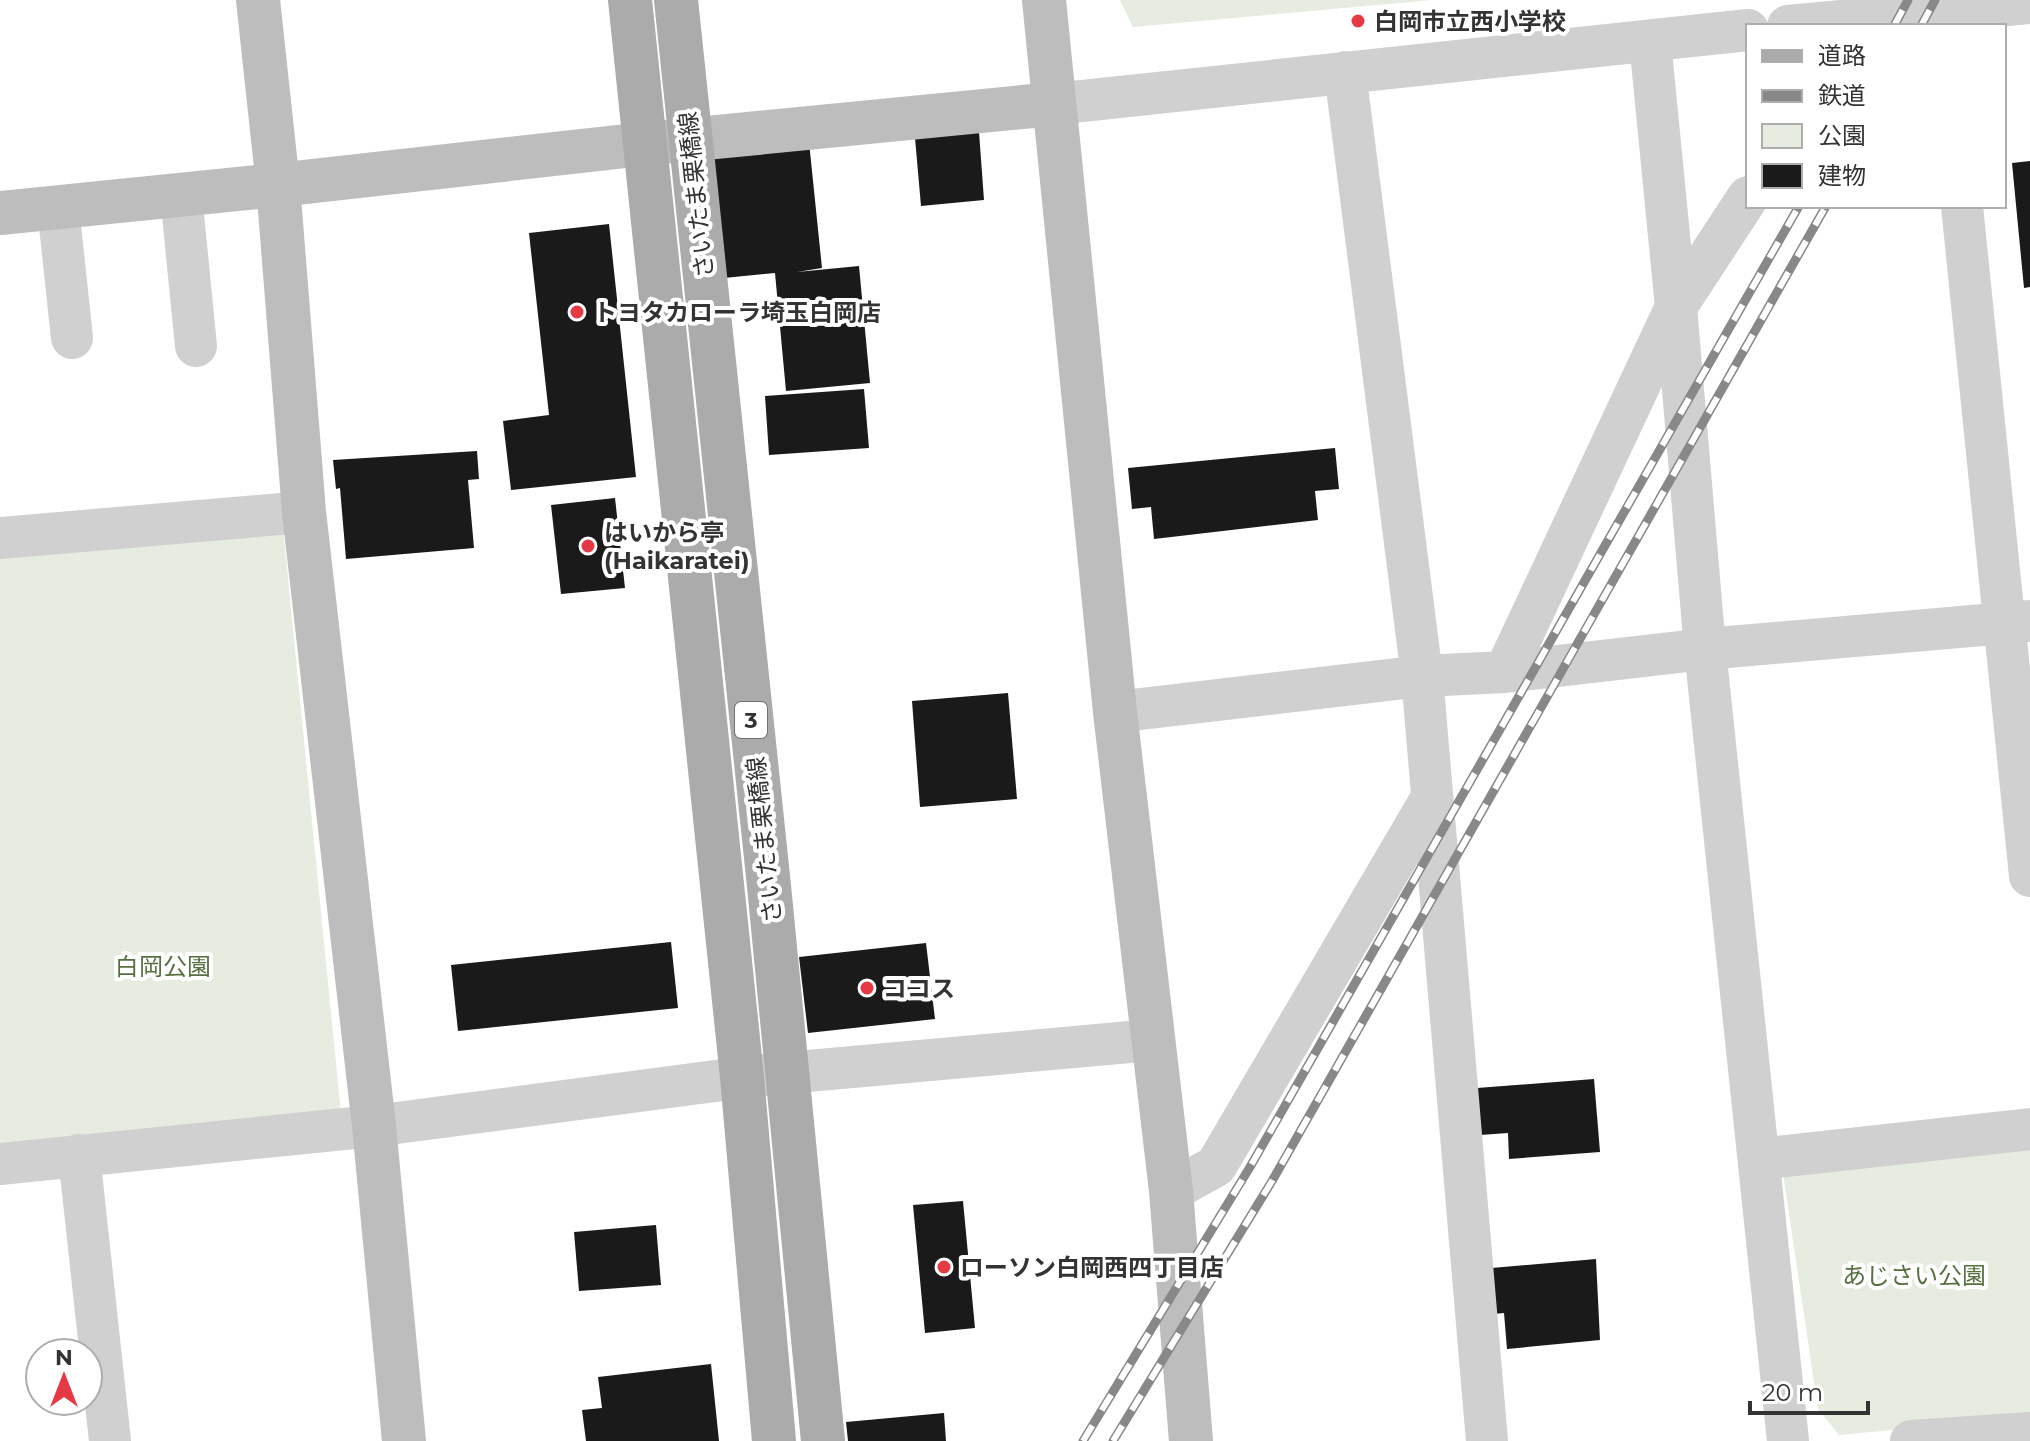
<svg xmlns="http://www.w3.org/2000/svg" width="2030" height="1441" viewBox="0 0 2030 1441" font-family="Montserrat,'Noto Sans JP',sans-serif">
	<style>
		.green { fill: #e6ecdf }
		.building { fill: #1a1a1a }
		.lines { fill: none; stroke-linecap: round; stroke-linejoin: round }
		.street { stroke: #d0d0d0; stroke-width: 42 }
		.secondary { stroke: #bdbdbd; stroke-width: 44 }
		.primary { stroke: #ababab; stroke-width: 44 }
		.rail-casing { stroke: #888; stroke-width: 9 }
		.rail { stroke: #fff; stroke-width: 6; stroke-dasharray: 18; stroke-linecap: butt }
		.poi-dot { fill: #e63946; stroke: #fff; stroke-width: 3 }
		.labels { text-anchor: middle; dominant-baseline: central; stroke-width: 8; stroke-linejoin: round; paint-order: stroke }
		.shield { fill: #fff; stroke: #707070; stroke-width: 2 }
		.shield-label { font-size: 22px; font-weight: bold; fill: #333 }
		.poi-label { font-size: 24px; font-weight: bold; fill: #333; stroke: #fff; text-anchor: start }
		.street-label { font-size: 24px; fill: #333; stroke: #fff }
		.park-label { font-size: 24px; fill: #56703f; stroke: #fff }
	</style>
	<rect width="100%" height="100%" fill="#fff"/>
	<path class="green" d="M1120,0H1432L1133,27Z
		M283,528L341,1114L0,1148V557Z
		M2030,1145V1417L1839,1435L1818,1409L1783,1173Z"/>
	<path class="building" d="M979,132L984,200L921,206L915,138Z
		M809,142L822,268L797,272L859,266L870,383L786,391L775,273L724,278L711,153Z
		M2030,161V287L2024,288L2012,163Z
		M609,224L636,477L511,490L503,421L549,415L529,233Z
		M864,389L869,448L769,455L765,396Z
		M1335,448L1339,489L1315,491L1318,520L1154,539L1151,507L1132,509L1128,468Z
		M477,451L479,479L468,480L474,548L346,559L340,488L336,489L333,460Z
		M615,498L625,588L561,594L551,505Z
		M1008,693L1017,799L920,807L912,701Z
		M671,942L678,1008L458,1031L451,965Z
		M926,943L935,1019L808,1033L799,957Z
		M1594,1079L1600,1152L1509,1159L1508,1133L1480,1135L1477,1088Z
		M963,1201L975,1328L925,1333L913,1205Z
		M656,1225L661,1285L579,1291L574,1232Z
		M1596,1259L1600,1340L1507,1349L1504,1313L1484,1315L1480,1269Z
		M711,1364L719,1441H586L582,1410L602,1408L598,1377Z
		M944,1413L946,1441H848L846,1422Z"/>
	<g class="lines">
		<path class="street" d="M1788,26L2030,3
			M1650,41L1676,307L1705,649L1788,1441
			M1345,72L1422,676L1487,1441
			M1054,104L1748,30
			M181,195L196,346
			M1962,206L2030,876
			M58,207L72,338
			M0,538L304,512
			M1505,672L1676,307L1748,197
			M1115,712L1422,676L1505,672L1705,649L2030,621
			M79,1155L110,1441
			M1759,1159L2030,1129
			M0,1164L374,1126L753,1076L1152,1040
			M1171,1191L1216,1166L1431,799
			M1911,1441L2030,1433"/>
		<path class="secondary" d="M258,0L278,185L304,512L374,1126L404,1441
			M1044,0L1115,712L1171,1191L1191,1441
			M0,213L278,185L644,144L1054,104"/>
		<path class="primary" d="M630,0L742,1077L774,1441
			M676,0L769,886L823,1441"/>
		<defs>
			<path id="rail" d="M1894,26L1908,0
				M1921,26L1935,0
				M1083,1441L1250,1167L1799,206
				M1113,1441L1272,1181L1826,206"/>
		</defs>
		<use href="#rail" class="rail-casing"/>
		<use href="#rail" class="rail"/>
	</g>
	<g class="poi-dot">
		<circle cx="1358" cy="21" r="8"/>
		<circle cx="577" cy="312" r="8"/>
		<circle cx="588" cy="546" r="8"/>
		<circle cx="867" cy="988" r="8"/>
		<circle cx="944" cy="1267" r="8"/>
	</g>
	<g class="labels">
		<rect class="shield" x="735" y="702" width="32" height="36" rx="6"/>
		<g class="shield-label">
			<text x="751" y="720">3</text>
		</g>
		<g class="poi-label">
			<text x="1374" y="21">白岡市立西小学校</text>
			<text x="593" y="312">トヨタカローラ埼玉白岡店</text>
			<text x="604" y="532">はいから亭<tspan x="604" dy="28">(Haikaratei)</tspan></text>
			<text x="883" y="988">ココス</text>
			<text x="960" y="1267">ローソン白岡西四丁目店</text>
		</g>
		<g class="street-label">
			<text transform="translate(696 195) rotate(-96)">さいたま栗橋線</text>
			<text transform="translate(764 840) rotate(-96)">さいたま栗橋線</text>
		</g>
		<g class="park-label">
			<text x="163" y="966">白岡公園</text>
			<text x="1914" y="1275">あじさい公園</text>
		</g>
	</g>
	<rect x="1746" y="24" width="260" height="184" fill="#ffffff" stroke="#adadad" stroke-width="2"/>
	<rect x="1762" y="50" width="40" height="12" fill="#ababab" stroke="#adadad" stroke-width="2"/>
	<text x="1818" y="64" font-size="24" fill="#333333">道路</text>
	<rect x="1762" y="90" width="40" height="12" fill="#888888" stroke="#adadad" stroke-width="2"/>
	<text x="1818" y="104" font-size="24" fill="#333333">鉄道</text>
	<rect x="1762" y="124" width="40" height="24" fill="#e6ecdf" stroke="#adadad" stroke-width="2"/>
	<text x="1818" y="144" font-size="24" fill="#333333">公園</text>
	<rect x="1762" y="164" width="40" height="24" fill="#1a1a1a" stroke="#adadad" stroke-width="2"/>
	<text x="1818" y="184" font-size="24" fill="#333333">建物</text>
	<g transform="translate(64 1377)"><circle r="38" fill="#ffffff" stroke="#adadad" stroke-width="2"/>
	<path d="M0-6L14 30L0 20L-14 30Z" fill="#e63946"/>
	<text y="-12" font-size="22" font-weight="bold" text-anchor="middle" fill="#333333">N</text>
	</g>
	<path d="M1750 1401v12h118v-12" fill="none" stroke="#333333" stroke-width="4"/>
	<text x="1762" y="1401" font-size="24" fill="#333333" stroke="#ffffff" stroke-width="6" paint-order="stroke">20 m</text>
</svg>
